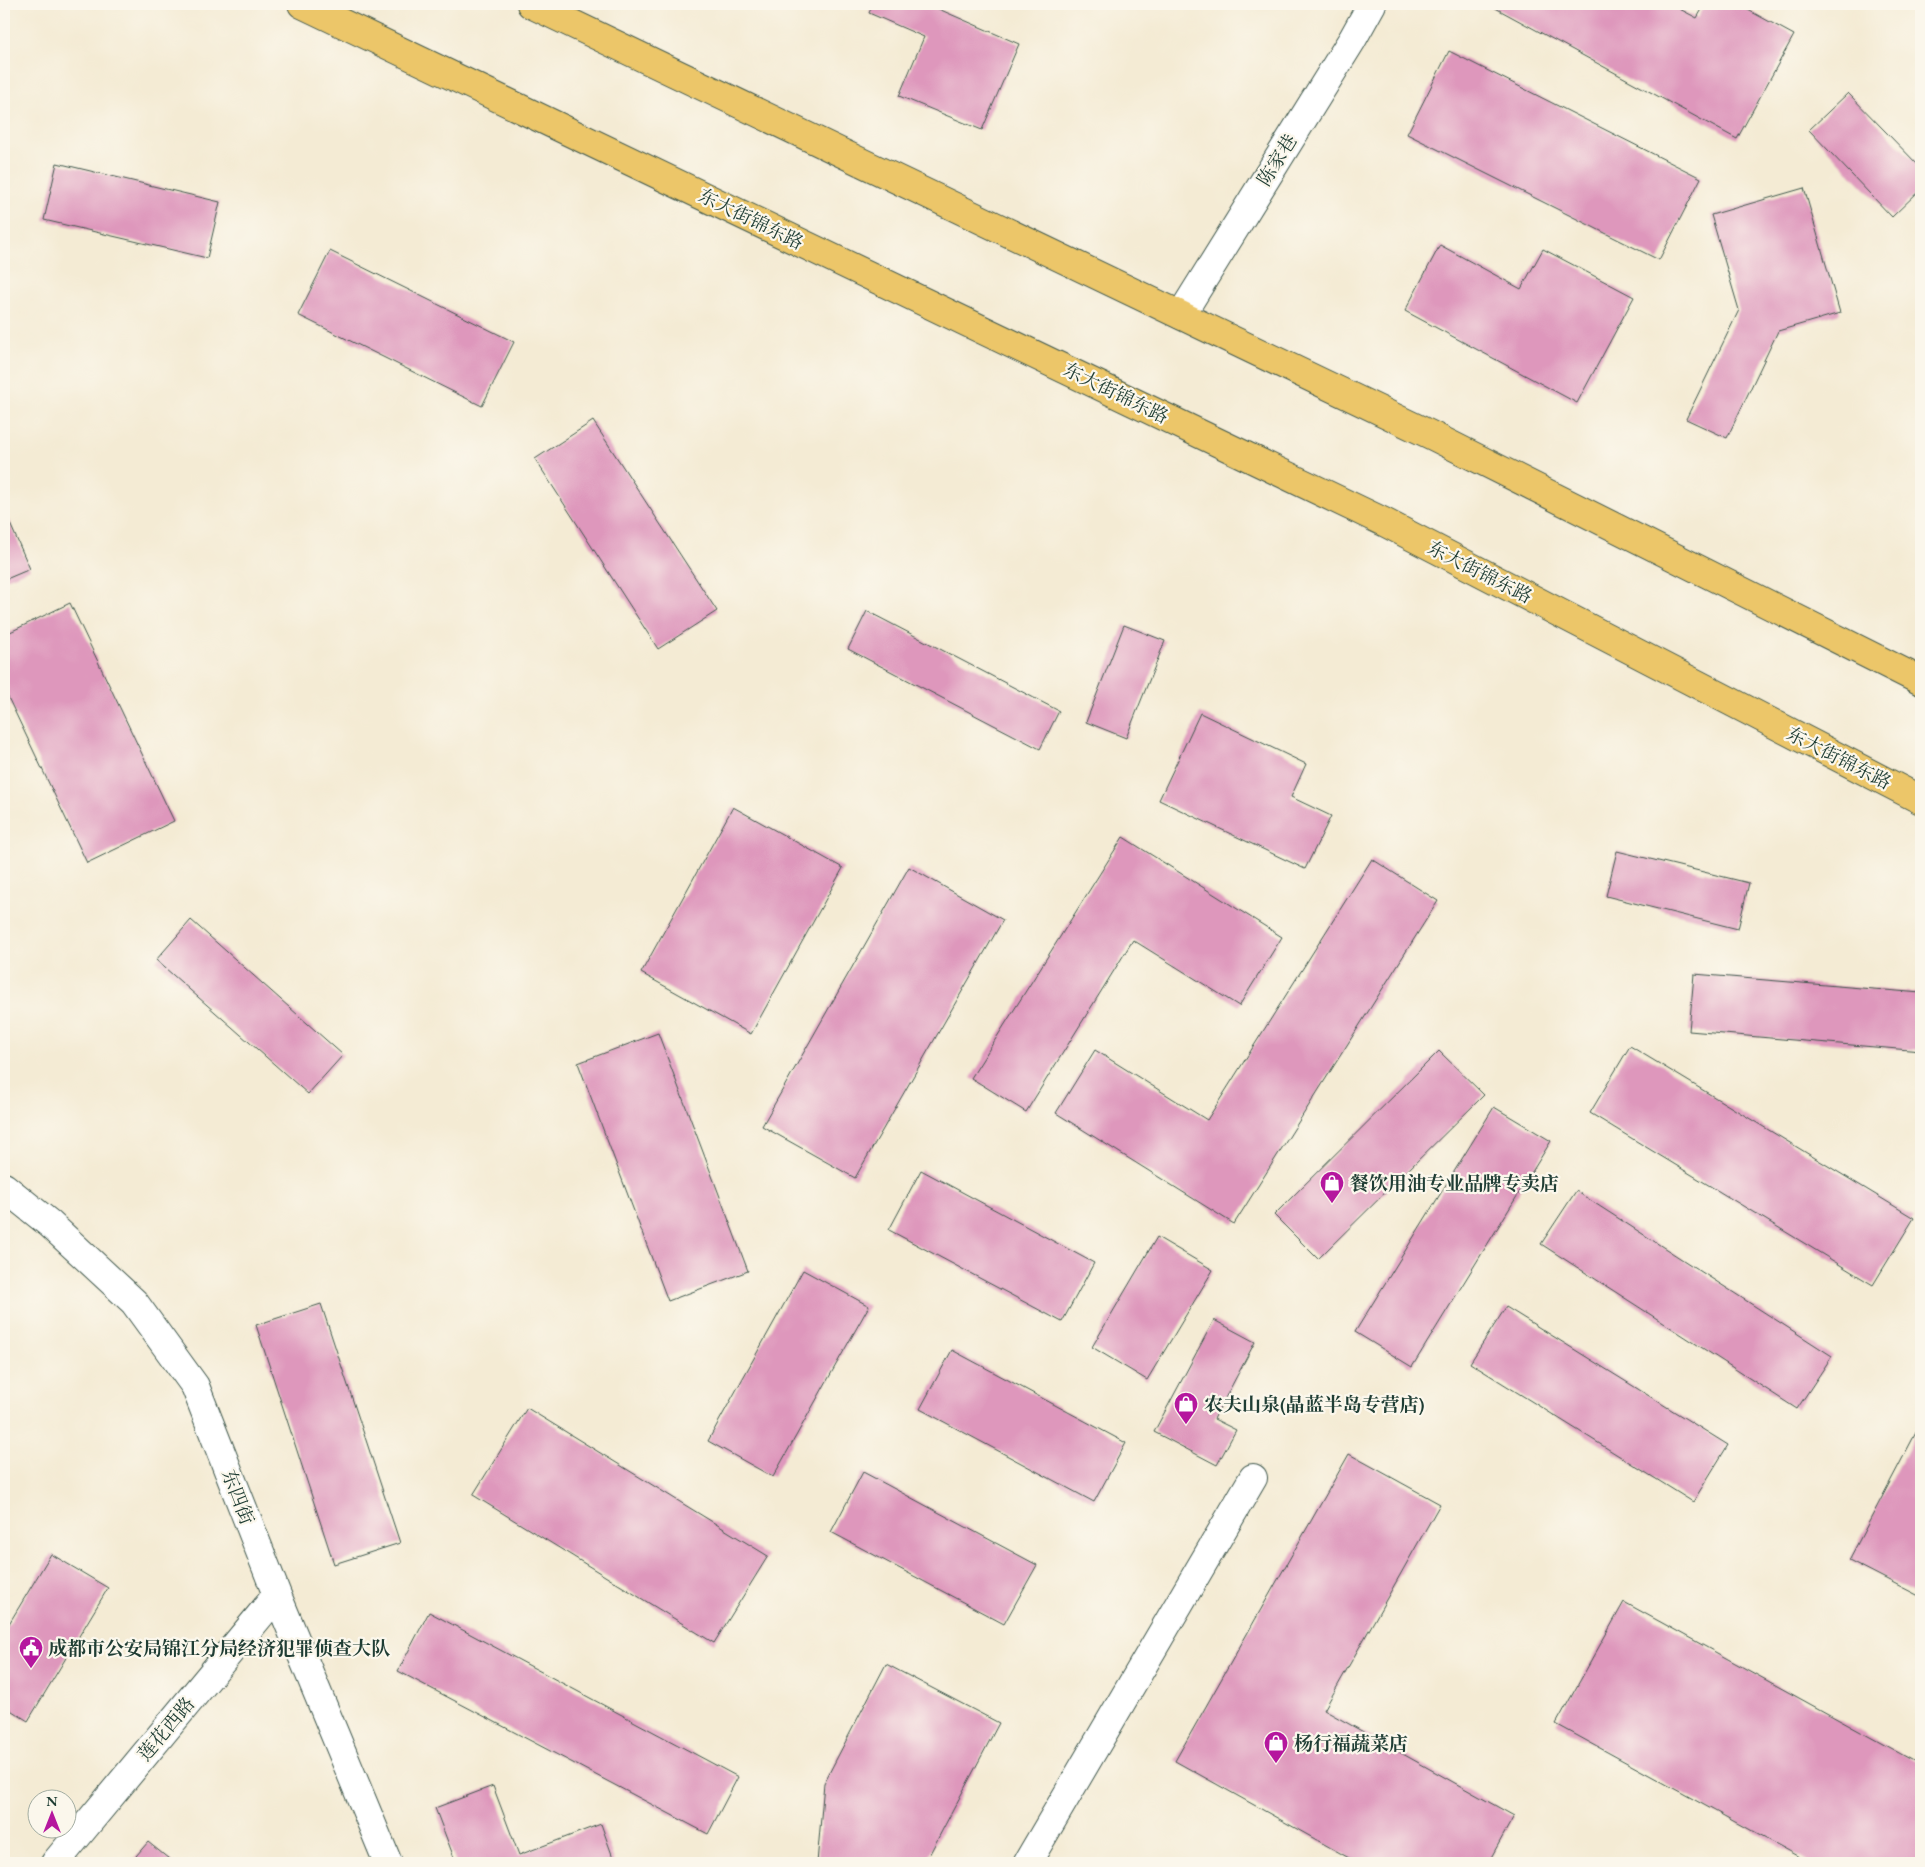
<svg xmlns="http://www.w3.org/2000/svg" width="1925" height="1867" viewBox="0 0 1925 1867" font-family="'EB Garamond','Noto Serif SC',serif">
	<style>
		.building { fill: #de97bc }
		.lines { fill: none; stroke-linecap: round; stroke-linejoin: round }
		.street-casing { stroke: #3f574c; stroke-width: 30 }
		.primary-casing { stroke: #3f574c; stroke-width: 30 }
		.street { stroke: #fff; stroke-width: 28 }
		.primary { stroke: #ecc669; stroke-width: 28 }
		.labels { text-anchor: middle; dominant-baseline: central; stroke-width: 4.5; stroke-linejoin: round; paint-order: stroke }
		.street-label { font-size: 19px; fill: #1f3d34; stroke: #fbf7ec }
		.poi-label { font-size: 19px; font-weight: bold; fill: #1f3d34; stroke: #fbf7ec; text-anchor: start }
	</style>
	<rect width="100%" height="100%" fill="#fbf7ec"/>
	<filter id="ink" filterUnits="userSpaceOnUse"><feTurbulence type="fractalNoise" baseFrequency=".02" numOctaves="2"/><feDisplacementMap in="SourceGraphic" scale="10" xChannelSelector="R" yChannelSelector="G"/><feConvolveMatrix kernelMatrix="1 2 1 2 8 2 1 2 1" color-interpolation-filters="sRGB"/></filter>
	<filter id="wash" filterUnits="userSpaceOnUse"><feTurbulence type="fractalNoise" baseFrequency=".0096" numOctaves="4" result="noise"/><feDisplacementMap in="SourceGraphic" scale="20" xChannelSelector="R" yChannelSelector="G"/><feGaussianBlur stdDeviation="1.12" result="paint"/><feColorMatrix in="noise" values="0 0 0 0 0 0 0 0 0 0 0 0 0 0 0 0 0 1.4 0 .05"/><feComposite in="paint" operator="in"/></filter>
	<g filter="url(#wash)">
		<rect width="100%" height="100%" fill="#f4ebd4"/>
		<g id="blocks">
			<path class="building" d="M873,4H935L934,7L1019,44L982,130L899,96L924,37L869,13Z
				M1488,4H1670L1697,18L1705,4H1737L1794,35L1737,139Z
				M1449,51L1701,178L1659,260L1407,134Z
				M1848,93L1921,168V189L1892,217L1809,130Z
				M57,163L220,202L207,258L44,220Z
				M1804,188L1840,313L1778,331L1727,438L1686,419L1739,310L1711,215Z
				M1440,245L1521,289L1543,249L1634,297L1577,403L1405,311Z
				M330,251L514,342L482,406L298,315Z
				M593,421L717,611L658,649L535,459Z
				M4,510L30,569L4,580Z
				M70,603L174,821L87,863L4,689V635Z
				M867,611L1059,711L1040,749L848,649Z
				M1124,625L1165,641L1126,738L1086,722Z
				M1200,713L1306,764L1291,797L1331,816L1305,869L1159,800Z
				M733,807L843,868L751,1034L641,973Z
				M1123,837L1282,937L1239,1006L1133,940L1026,1112L971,1078Z
				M1617,851L1749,883L1738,929L1606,896Z
				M1372,859L1438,901L1234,1224L1056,1113L1095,1050L1207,1120Z
				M909,867L1003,920L855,1178L762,1126Z
				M191,920L343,1055L308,1094L156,960Z
				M1694,974L1921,993V1051L1689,1031Z
				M658,1033L748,1271L668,1301L578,1063Z
				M1630,1046L1914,1218L1873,1285L1590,1113Z
				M1439,1051L1484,1095L1318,1259L1274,1215Z
				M1494,1107L1551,1141L1412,1367L1355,1332Z
				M921,1170L1094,1263L1062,1322L889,1230Z
				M1576,1191L1832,1356L1797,1409L1541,1244Z
				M1157,1237L1213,1270L1147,1380L1092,1347Z
				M803,1270L869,1306L773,1477L708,1441Z
				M321,1304L400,1543L334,1564L256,1325Z
				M1506,1307L1728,1445L1693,1502L1470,1363Z
				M1214,1320L1255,1342L1214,1419L1236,1430L1217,1465L1154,1432Z
				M952,1350L1126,1443L1094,1502L920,1409Z
				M527,1408L768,1556L714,1643L473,1495Z
				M1921,1423V1597L1849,1560Z
				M1349,1454L1440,1504L1324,1710L1514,1816L1488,1863H1358L1175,1761Z
				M863,1472L1037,1565L1004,1624L831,1532Z
				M51,1554L108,1588L28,1721L4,1706V1632Z
				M1624,1602L1921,1765V1863H1810L1556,1724Z
				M429,1612L738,1777L708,1834L398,1671Z
				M886,1664L999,1723L925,1863H817L824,1783Z
				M493,1786L519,1855L601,1824L615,1863H456L435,1808Z
				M148,1842L174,1863H130Z"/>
		</g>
	</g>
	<g filter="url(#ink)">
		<use href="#blocks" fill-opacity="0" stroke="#3f574c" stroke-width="1"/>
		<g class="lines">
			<defs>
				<path id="street" d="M1181,315L1352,40L1372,4
					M4,1187L50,1224L134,1302L195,1386L277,1595L388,1863
					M55,1863L277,1595
					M1027,1863L1253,1478"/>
				<path id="primary" d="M302,4L1384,522L1921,800
					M531,4L1433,436L1921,681"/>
			</defs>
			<use href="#street" class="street-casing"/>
			<use href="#primary" class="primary-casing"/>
			<use href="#street" class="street"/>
			<use href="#primary" class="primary"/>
		</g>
	</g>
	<defs>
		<symbol id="shop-pin" viewBox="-11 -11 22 30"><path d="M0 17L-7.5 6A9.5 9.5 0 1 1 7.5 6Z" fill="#b5179e" stroke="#fbf7ec"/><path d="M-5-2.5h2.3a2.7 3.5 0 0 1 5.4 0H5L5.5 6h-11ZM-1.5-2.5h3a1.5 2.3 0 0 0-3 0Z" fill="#fff"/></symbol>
		<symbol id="civic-pin" viewBox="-11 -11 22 30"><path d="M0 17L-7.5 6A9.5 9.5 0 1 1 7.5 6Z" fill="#b5179e" stroke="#fbf7ec"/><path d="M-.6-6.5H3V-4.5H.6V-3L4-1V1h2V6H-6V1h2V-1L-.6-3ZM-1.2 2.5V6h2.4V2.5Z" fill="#fff"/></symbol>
	</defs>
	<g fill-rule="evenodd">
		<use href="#shop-pin" x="1318" y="1169" width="28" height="38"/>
		<use href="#shop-pin" x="1172" y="1390" width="28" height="38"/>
		<use href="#civic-pin" x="17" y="1634" width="28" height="38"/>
		<use href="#shop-pin" x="1262" y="1729" width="28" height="38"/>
	</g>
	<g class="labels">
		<g class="street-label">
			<text transform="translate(1277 160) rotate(-58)">陈家巷</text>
			<text transform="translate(751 219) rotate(26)">东大街锦东路</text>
			<text transform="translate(1116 393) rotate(26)">东大街锦东路</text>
			<text transform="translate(1480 572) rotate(27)">东大街锦东路</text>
			<text transform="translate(1839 758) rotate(27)">东大街锦东路</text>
			<text transform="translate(238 1497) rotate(69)">东四街</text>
			<text transform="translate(166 1729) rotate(-50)">莲花西路</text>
		</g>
		<g class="poi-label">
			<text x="1350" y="1183">餐饮用油专业品牌专卖店</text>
			<text x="1204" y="1404">农夫山泉(晶蓝半岛专营店)</text>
			<text x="48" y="1648">成都市公安局锦江分局经济犯罪侦查大队</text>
			<text x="1294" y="1743">杨行福蔬菜店</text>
		</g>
	</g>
	<rect width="1925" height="1867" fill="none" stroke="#fbf7ec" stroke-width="20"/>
	<g transform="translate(52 1814)"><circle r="24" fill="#fbf7ec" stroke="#a3ada2"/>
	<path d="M0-4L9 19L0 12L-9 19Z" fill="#b5179e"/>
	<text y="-8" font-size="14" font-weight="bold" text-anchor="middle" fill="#1f3d34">N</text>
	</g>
</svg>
